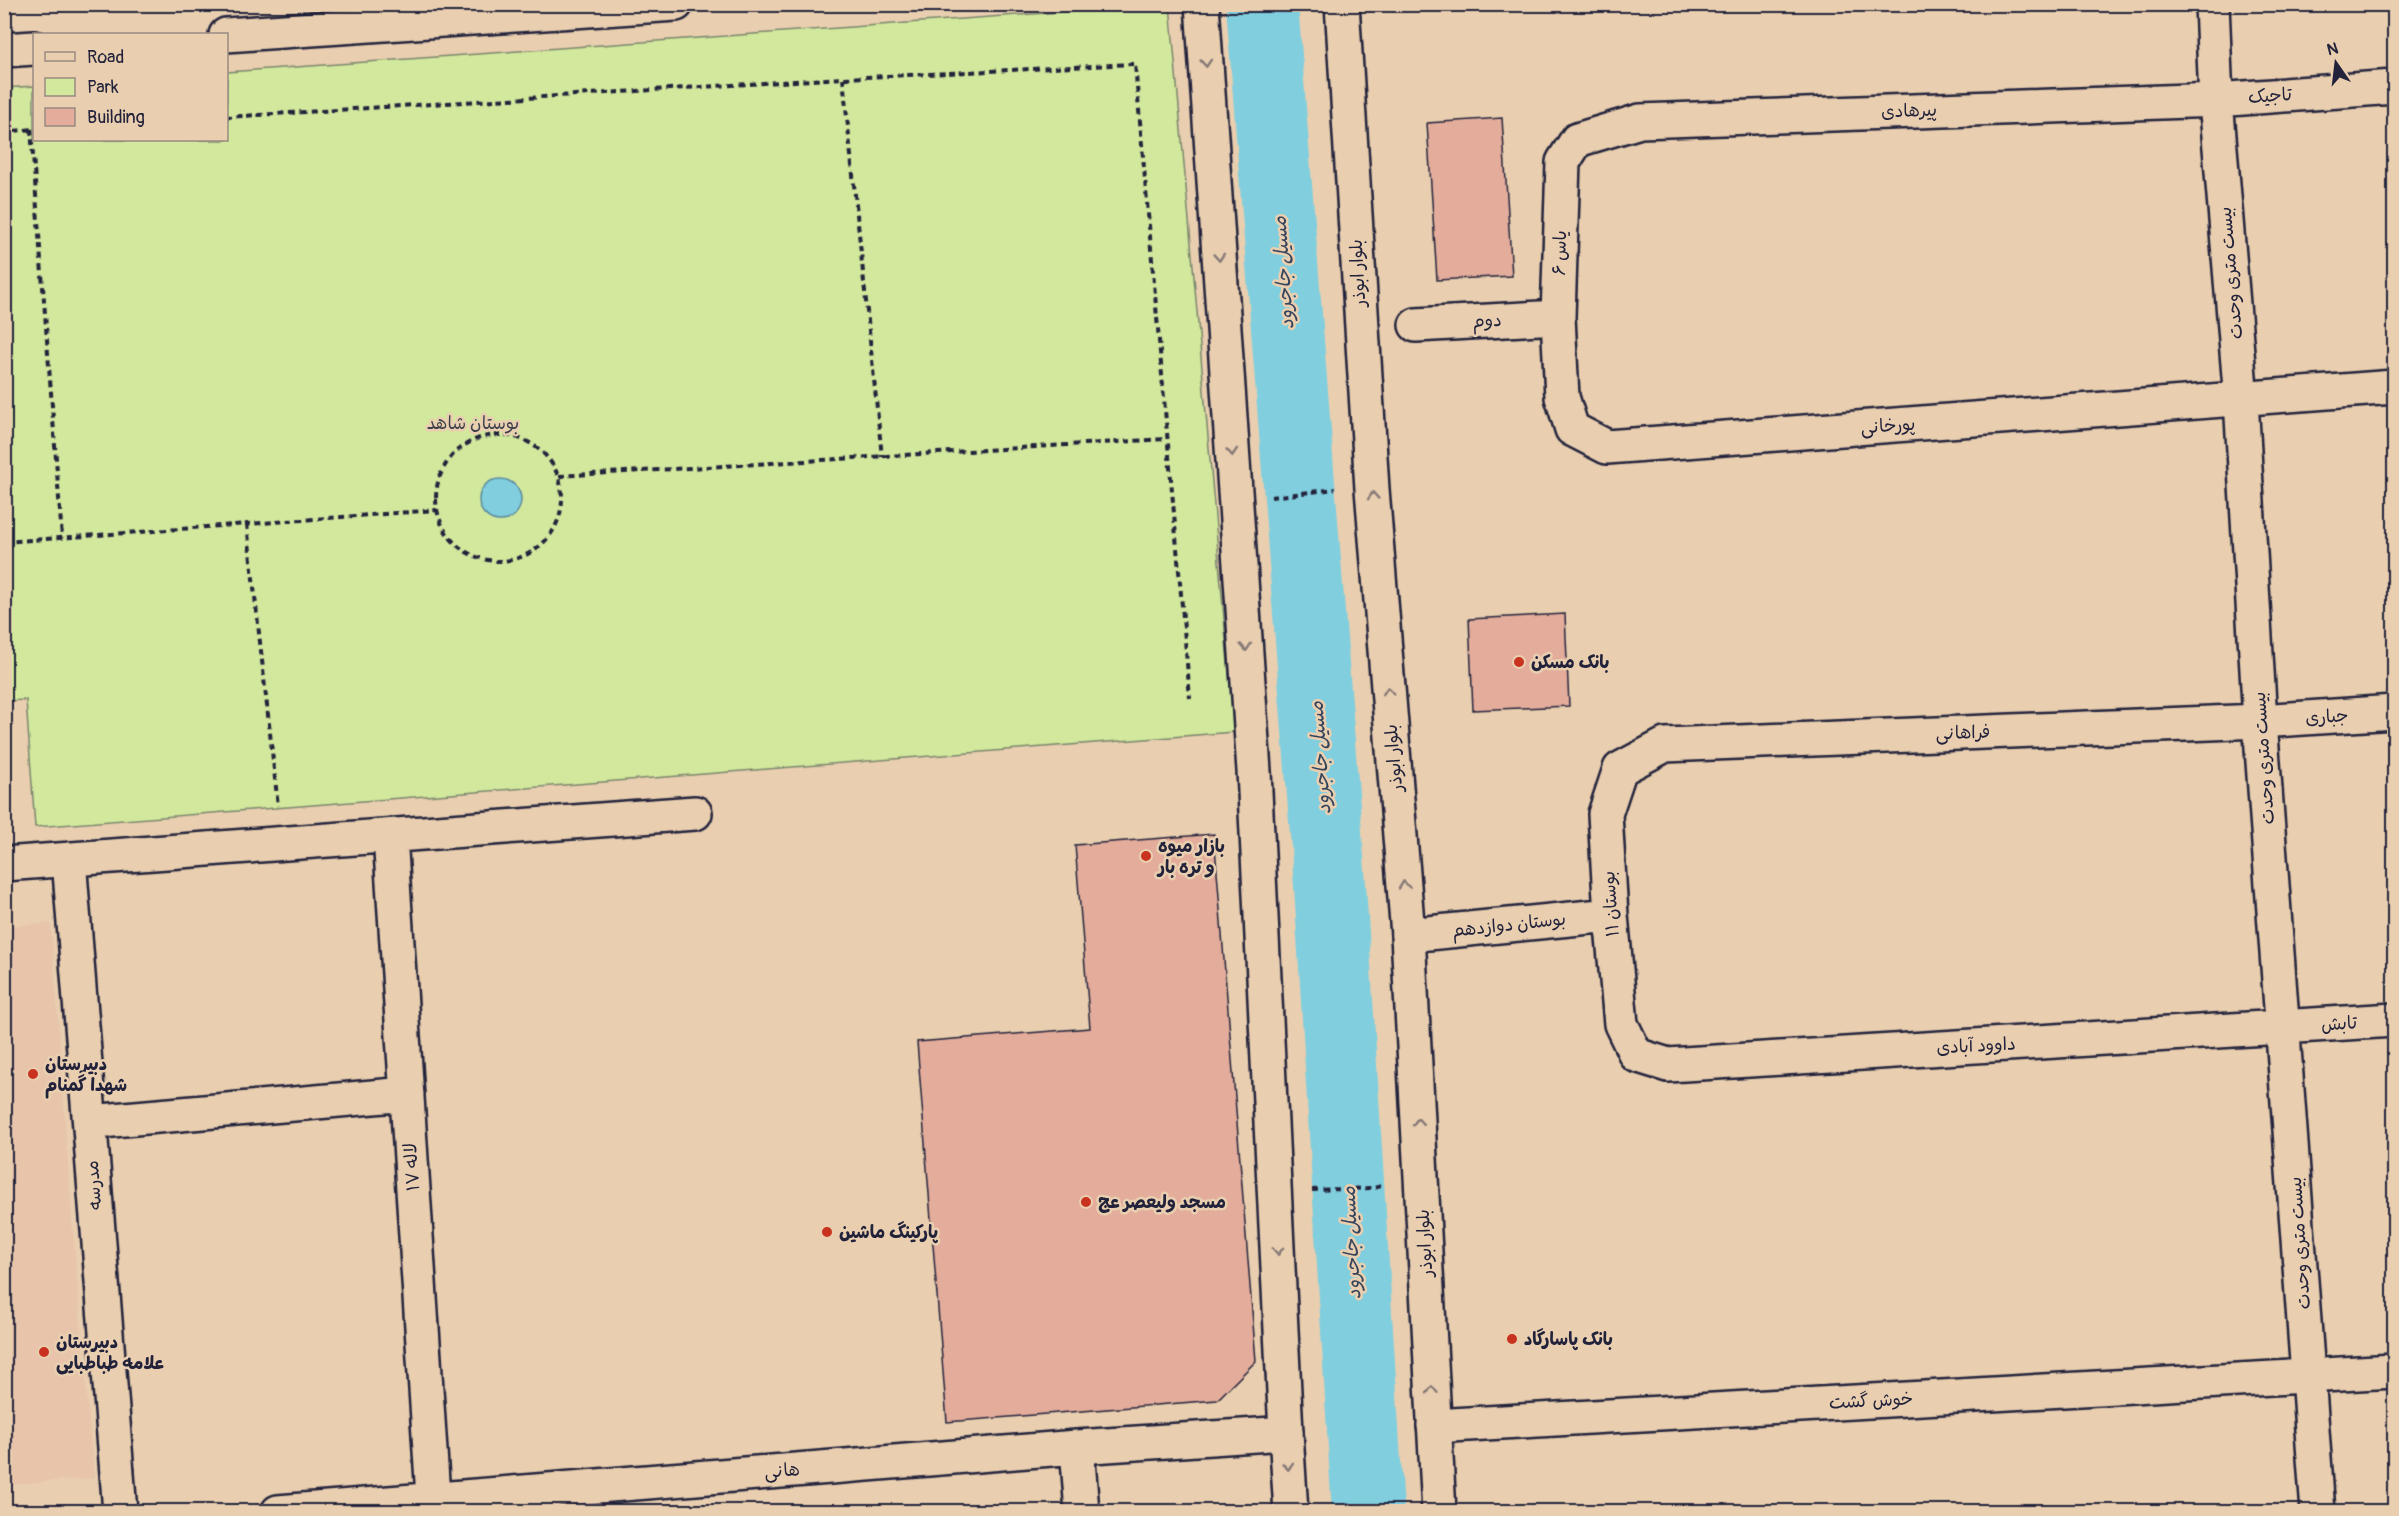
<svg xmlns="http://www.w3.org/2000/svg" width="2399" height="1516" viewBox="0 0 2399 1516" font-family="Pangolin,'Playpen Sans Arabic',sans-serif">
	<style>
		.built { fill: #e7c4aa }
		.green { fill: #d2e89d; stroke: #7a856c; stroke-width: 1.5 }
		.water { fill: #80cede; stroke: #5a899d; stroke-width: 1.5 }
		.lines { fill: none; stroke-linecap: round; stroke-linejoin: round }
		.river { stroke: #80cede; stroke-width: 72 }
		.building { fill: #e3ac9b; stroke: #22223b; stroke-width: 1.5 }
		.minor-casing { stroke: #22223b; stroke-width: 38 }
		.major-casing { stroke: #22223b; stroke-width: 38 }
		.path { stroke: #22223b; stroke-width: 4; stroke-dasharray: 6 4.5; stroke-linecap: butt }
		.minor { stroke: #e9cfb0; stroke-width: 33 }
		.major { stroke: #e9cfb0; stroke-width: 33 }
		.oneway { stroke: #867876 }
		.poi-dot { fill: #c8321e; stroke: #e9cfb0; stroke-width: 2 }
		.labels { text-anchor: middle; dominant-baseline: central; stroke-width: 5; stroke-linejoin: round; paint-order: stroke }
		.street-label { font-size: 18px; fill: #22223b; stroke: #e9cfb0 }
		.park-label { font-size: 18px; fill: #3c404a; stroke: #e9cfb0 }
		.poi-label { font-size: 18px; font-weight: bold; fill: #22223b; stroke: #e9cfb0; text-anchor: start }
		.water-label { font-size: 20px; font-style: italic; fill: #35445c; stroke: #e9cfb0 }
	</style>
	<rect width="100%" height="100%" fill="#e9cfb0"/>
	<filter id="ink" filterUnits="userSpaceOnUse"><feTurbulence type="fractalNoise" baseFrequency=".0167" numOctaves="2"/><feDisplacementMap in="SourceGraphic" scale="12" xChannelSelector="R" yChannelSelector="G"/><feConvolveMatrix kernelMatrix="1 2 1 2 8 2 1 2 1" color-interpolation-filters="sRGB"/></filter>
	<g filter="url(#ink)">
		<path class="built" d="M51,923L72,1221L94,1478L5,1485V926Z"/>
		<path class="green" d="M1158,5H1170L1234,732L35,827L26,700L5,701V88L34,86V140H226L227,72Z"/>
		<path class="water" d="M479 500a21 21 0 1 1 42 0a21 21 0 1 1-42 0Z"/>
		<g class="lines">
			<path class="river" d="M1262,4L1330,885L1368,1512"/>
		</g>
		<path class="building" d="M1502,118L1512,276L1437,280L1427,123Z
			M1565,614L1569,706L1473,710L1469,619Z
			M1214,834L1256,1361L1217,1400L947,1422L917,1042L1090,1028L1075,845Z"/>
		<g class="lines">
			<defs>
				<path id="minor" d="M2212,4L2216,100L2241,400L2260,721L2318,1512
					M226,35L676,4
					M4,50L34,48
					M2394,87L2216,100L1640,121L1577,140L1563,162L1558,317L1562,397L1572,429L1607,447L2394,387
					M1416,325L1558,317
					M2394,712L2260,721L1665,745L1620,769L1605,814L1611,915L1621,1024L1636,1055L1668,1065L2394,1020
					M390,836L434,1512
					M69,859L120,1512
					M4,864L695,813
					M1408,935L1611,915
					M90,1122L407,1094
					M1434,1426L2394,1371
					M1077,1447L1082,1512
					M278,1512L1077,1447L1286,1433"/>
				<path id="major" d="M1202,4L1254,771L1286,1433L1291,1512
					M1342,4L1372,489L1408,935L1439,1512"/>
			</defs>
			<use href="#minor" class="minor-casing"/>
			<use href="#major" class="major-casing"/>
			<path class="path" d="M843,78L882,457
				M226,117L843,78L1135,64L1190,698
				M31,129L62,538
				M4,132L34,129
				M436 498a63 63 0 1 1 126 0a63 63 0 1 1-126 0Z
				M559,476L1166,439
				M1271,497L1335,489
				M247,524L278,806
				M4,542L437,510
				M1312,1190L1374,1188L1385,1185"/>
			<use href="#minor" class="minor"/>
			<use href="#major" class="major"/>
		</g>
		<defs><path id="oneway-chevron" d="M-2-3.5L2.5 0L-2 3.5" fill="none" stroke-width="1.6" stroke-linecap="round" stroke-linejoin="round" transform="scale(1.5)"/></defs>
		<g class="oneway">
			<use href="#oneway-chevron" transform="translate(1206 63) rotate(86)"/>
			<use href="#oneway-chevron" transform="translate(1219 257) rotate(86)"/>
			<use href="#oneway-chevron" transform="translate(1232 452) rotate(86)"/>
			<use href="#oneway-chevron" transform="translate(1373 496) rotate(-94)"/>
			<use href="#oneway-chevron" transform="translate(1246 647) rotate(86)"/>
			<use href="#oneway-chevron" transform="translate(1388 691) rotate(-95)"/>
			<use href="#oneway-chevron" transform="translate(1404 885) rotate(-95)"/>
			<use href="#oneway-chevron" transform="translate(1418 1122) rotate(-93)"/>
			<use href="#oneway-chevron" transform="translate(1278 1251) rotate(88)"/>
			<use href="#oneway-chevron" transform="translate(1432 1390) rotate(-93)"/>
			<use href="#oneway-chevron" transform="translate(1288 1466) rotate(86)"/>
		</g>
	</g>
	<g class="poi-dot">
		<circle cx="1519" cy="662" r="6"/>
		<circle cx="1146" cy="856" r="6"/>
		<circle cx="33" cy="1074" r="6"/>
		<circle cx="1086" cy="1202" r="6"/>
		<circle cx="827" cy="1232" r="6"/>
		<circle cx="1512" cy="1339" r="6"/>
		<circle cx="44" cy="1352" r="6"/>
	</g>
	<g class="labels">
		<g class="street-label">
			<text transform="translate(2270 96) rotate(-4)">تاجیک</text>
			<text transform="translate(1909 111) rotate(-2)">پیرهادی</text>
			<text transform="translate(1560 253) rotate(-88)">یاس ۶</text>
			<text transform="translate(1358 273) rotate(-93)">بلوار ابوذر</text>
			<text transform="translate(2231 273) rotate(-95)">بیست متری وحدت</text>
			<text transform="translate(1487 321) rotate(-3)">دوم</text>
			<text transform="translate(1888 426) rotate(-4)">پورخانی</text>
			<text transform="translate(2327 717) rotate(-4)">جباری</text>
			<text transform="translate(1963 733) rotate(-2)">فراهانی</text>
			<text transform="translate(1394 758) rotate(-95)">بلوار ابوذر</text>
			<text transform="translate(2264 758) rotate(-94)">بیست متری وحدت</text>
			<text transform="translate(1611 904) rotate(-94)">بوستان ۱۱</text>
			<text transform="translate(1509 925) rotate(-6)">بوستان دوازدهم</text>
			<text transform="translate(2339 1024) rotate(-4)">تابش</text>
			<text transform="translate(1976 1046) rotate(-3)">داوود آبادی</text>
			<text transform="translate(412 1167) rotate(-94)">لاله ۱۷</text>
			<text transform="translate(94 1185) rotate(-94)">مدرسه</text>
			<text transform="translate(1425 1243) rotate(-93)">بلوار ابوذر</text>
			<text transform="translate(2300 1243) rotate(-94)">بیست متری وحدت</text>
			<text transform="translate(1871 1401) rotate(-3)">خوش گشت</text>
			<text transform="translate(782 1471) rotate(-5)">هانی</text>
		</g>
		<g class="park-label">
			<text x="473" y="423">بوستان شاهد</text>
		</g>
		<g class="poi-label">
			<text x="1531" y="662">بانک مسکن</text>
			<text x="1158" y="846">بازار میوه<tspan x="1158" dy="21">و تره بار</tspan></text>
			<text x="45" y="1064">دبیرستان<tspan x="45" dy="21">شهدا گمنام</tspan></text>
			<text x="1098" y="1202">مسجد ولیعصر عج</text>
			<text x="839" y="1232">پارکینگ ماشین</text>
			<text x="1524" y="1339">بانک پاسارگاد</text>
			<text x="56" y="1342">دبیرستان<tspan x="56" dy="21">علامه طباطبایی</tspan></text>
		</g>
		<g class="water-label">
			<text transform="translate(1283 273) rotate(-94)">مسیل جاجرود</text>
			<text transform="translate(1320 758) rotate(-94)">مسیل جاجرود</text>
			<text transform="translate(1351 1243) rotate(-93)">مسیل جاجرود</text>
		</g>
	</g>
	<rect width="2399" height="1516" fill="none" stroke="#e9cfb0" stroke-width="24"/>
	<rect x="12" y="12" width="2375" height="1492" fill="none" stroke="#22223b" stroke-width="2" filter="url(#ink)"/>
	<rect x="33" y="33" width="195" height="108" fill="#e9cfb0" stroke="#998a81" stroke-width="1.5"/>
	<rect x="45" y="52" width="30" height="9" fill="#e9cfb0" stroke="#998a81" stroke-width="1.5"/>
	<text x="87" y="63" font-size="18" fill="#22223b">Road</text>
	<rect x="45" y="78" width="30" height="18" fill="#d2e89d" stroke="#998a81" stroke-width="1.5"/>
	<text x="87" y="93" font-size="18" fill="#22223b">Park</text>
	<rect x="45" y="108" width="30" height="18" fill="#e3ac9b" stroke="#998a81" stroke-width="1.5"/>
	<text x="87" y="123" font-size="18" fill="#22223b">Building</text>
	<g transform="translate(2336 63) rotate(346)" stroke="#e9cfb0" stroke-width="4.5" paint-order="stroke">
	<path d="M0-4.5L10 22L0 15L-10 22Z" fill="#22223b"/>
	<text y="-9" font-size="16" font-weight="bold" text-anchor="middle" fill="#22223b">N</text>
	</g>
</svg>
